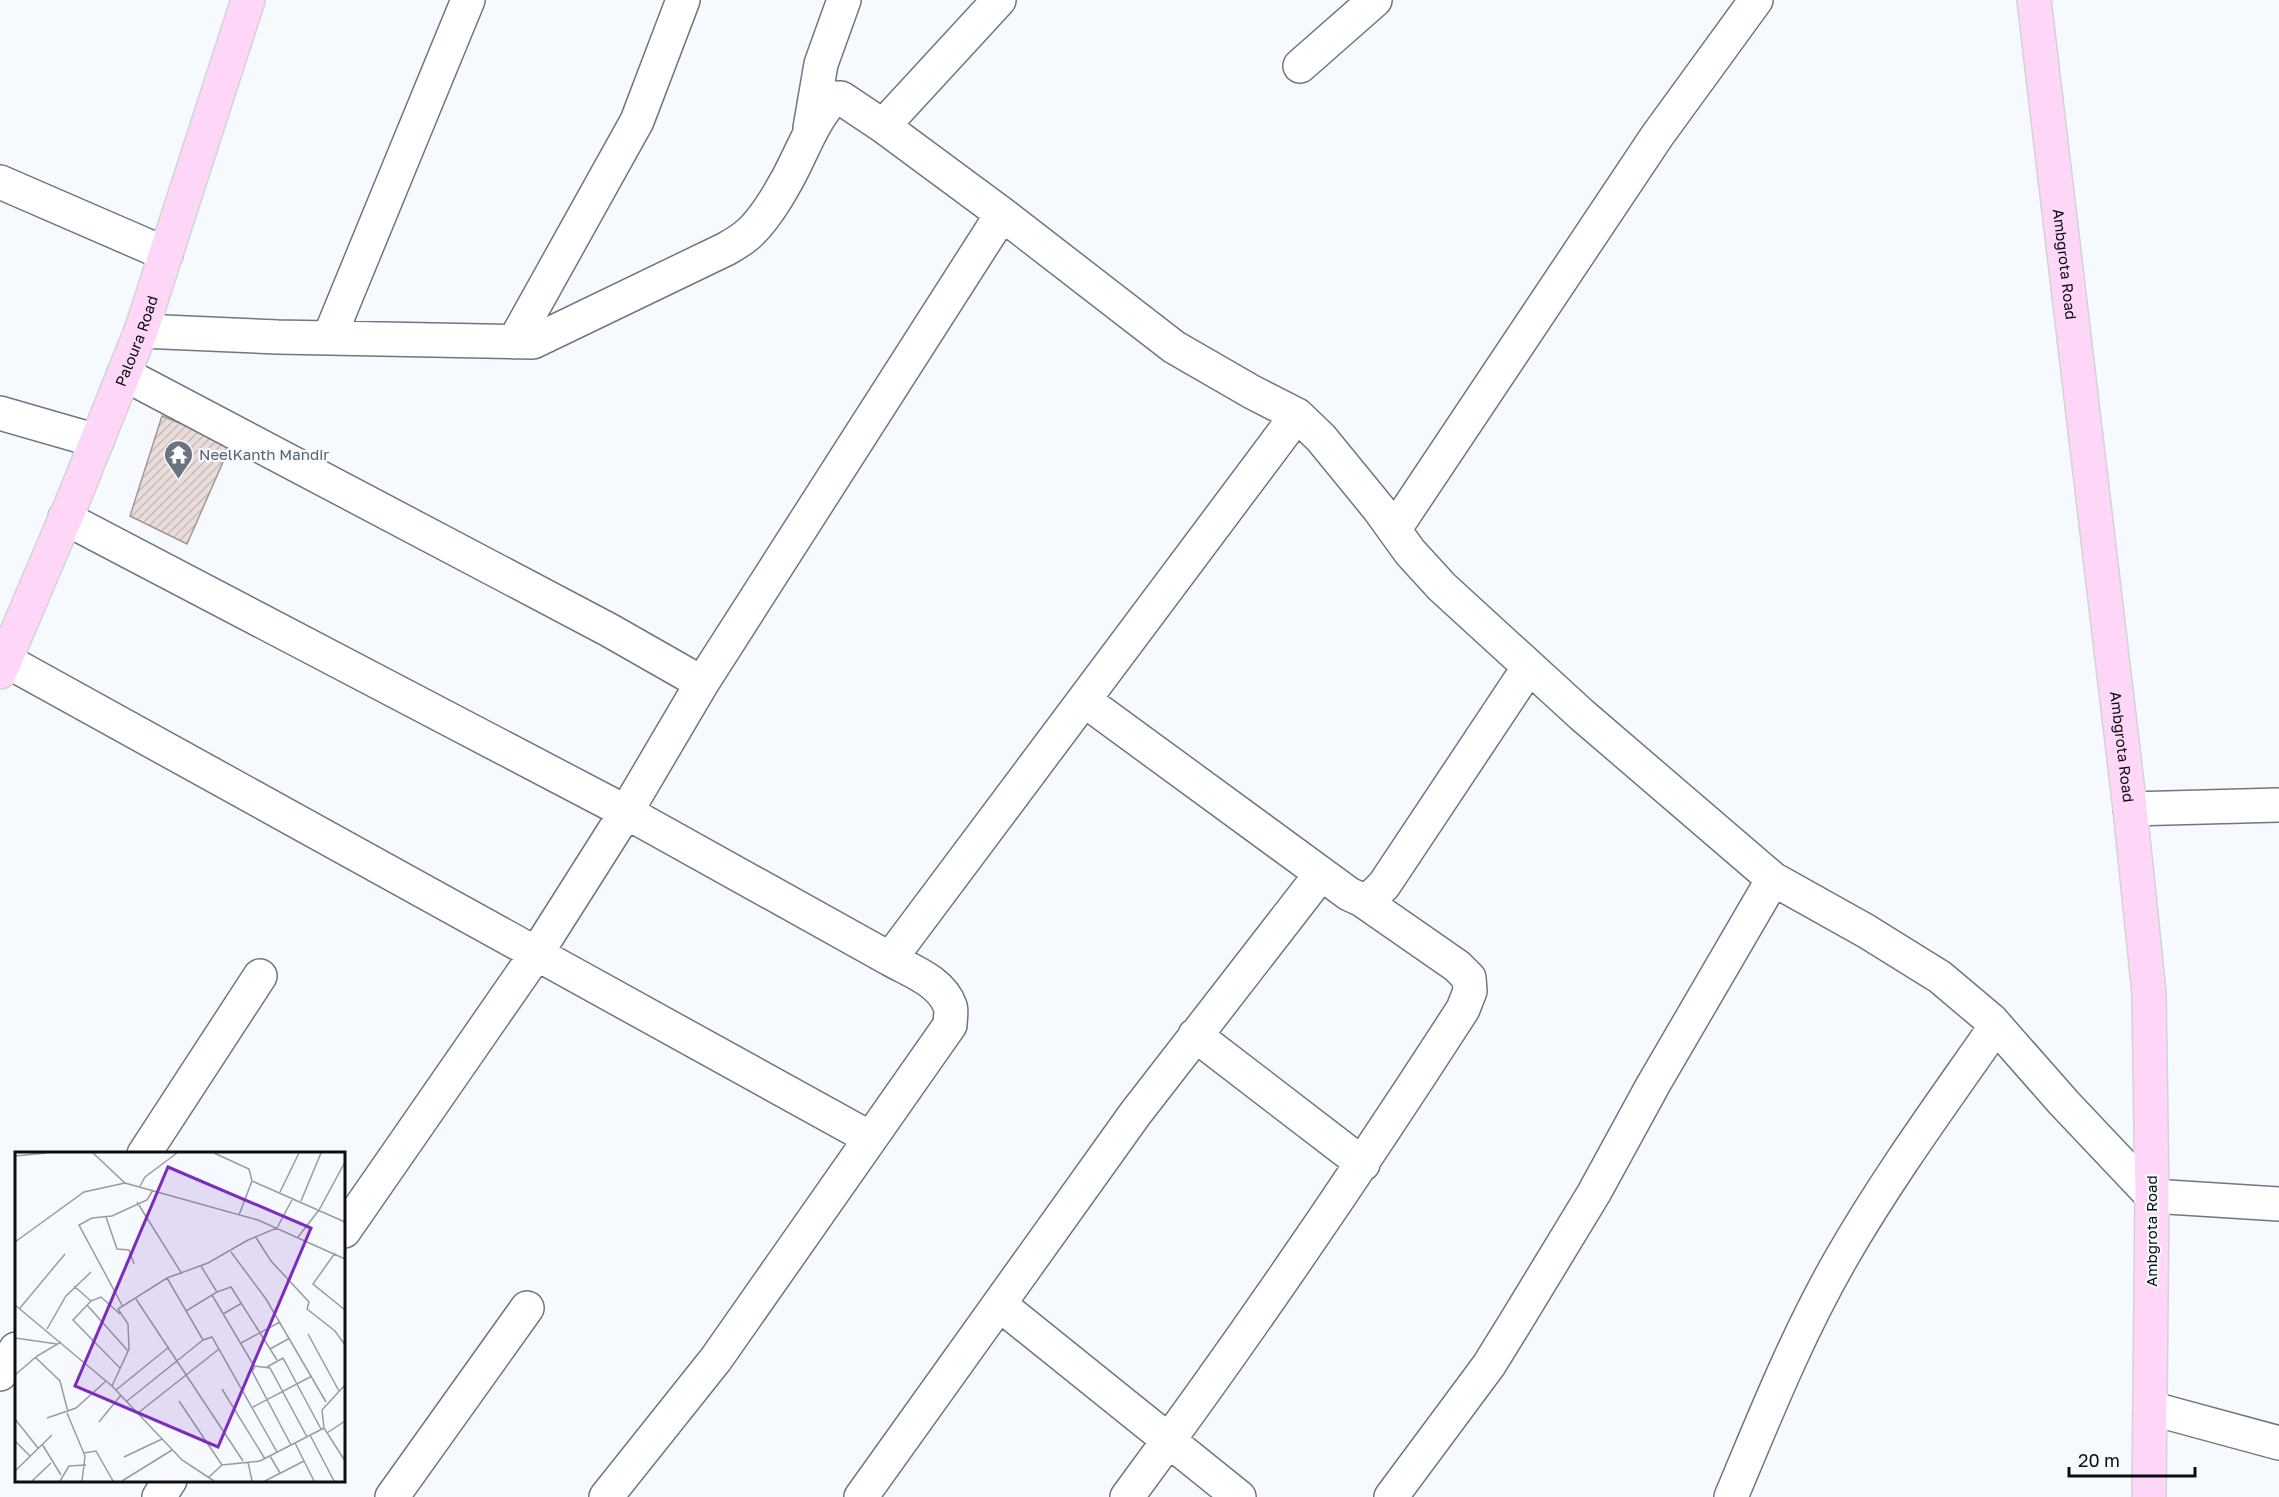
<svg xmlns="http://www.w3.org/2000/svg" width="2279" height="1497" viewBox="0 0 2279 1497" font-family="'Golos Text',sans-serif">
	<style>
		.building { fill: url(#building-hatch); stroke: #a49694; stroke-width: 1.5 }
		.lines { fill: none; stroke-linecap: round; stroke-linejoin: round }
		.minor-casing { stroke: #6e777f; stroke-width: 36 }
		.major-casing { stroke: #d3d4d4; stroke-width: 36 }
		.minor { stroke: #fff; stroke-width: 33 }
		.major { stroke: #fdd6f8; stroke-width: 33 }
		.labels { text-anchor: middle; dominant-baseline: central; stroke-width: 4.5; stroke-linejoin: round; paint-order: stroke }
		.street-label { font-size: 15px; fill: #0a0e11; stroke: #f6fafe }
		.worship-label { font-size: 15px; fill: #5b616d; stroke: #f6fafe; text-anchor: start }
		.inset-road { fill: none; stroke: #989c9f; stroke-width: 1.5 }
		.view { fill: #7b2cbf; fill-opacity: 0.15; stroke: #7b2cbf; stroke-width: 3 }
		.inset-edge { fill: none; stroke: #0a0e11; stroke-width: 3 }
	</style>
	<defs>
		<pattern id="building-hatch" width="6" height="6" patternUnits="userSpaceOnUse" patternTransform="scale(1.5)"><rect width="6" height="6" fill="#eadcda"/><path d="M-1 1l2-2M0 6l6-6M5 7l2-2" fill="none" stroke="#c7bcba"/></pattern>
	</defs>
	<rect width="100%" height="100%" fill="#f6fafe"/>
	<path class="building" d="M162,416L231,444L187,544L130,516Z"/>
	<g class="lines">
		<defs>
			<path id="minor" d="M1300,66L1375,0
				M883,126L999,0
				M810,128L821,64L844,0
				M0,182L166,254
				M141,331L278,337L533,342L726,249C733,245 740,241 746,236C767,219 789,178 800,154C810,133 818,115 834,98H841L883,126L1002,214L1174,347L1252,392L1297,415L1321,438L1379,509L1410,552L1442,587L1582,715L1773,879L1866,931L1940,977L1991,1020L2064,1103L2152,1196L2279,1204
				M329,338L468,0
				M514,342L637,121L683,0
				M124,374L609,630L702,683
				M0,413L97,441
				M65,518L626,812L890,959
				M1394,530L1657,136L1756,0
				M5,660L870,1138
				M1084,700L1349,894L1362,900L1373,896L1384,885L1529,667
				M2130,809L2279,805
				M1195,1035L1363,1164
				M144,1154L260,976
				M344,1231L536,954L626,812L702,683L1002,214
				M999,1304L1239,1497
				M0,1374L16,1349
				M2150,1408L2279,1443
				M159,1497L170,1480
				M392,1497L527,1308
				M606,1497L716,1359L950,1025C950,1019 952,1011 950,1006C941,981 911,971 890,959L1297,415
				M861,1497L1135,1114L1321,874
				M1127,1497C1245,1338 1356,1175 1463,1009L1470,991L1469,978L1457,966L1362,900
				M1391,1497L1489,1365L1515,1323L1594,1193L1653,1085L1773,879
				M1731,1497C1765,1416 1798,1333 1842,1257C1888,1177 1943,1102 1996,1026"/>
			<g id="major">
				<path id="s1" d="M2034,0L2130,809L2149,993L2152,1196L2149,1497"/>
				<path id="s2" d="M0,672L74,498L141,331L248,0"/>
			</g>
		</defs>
		<use href="#minor" class="minor-casing"/>
		<use href="#major" class="major-casing"/>
		<use href="#minor" class="minor"/>
		<use href="#major" class="major"/>
	</g>
	<defs>
		<symbol id="temple-pin" viewBox="-11 -11 22 30"><path d="M0 17L-7.5 6A9.5 9.5 0 1 1 7.5 6Z" fill="#6b7280" stroke="#f6fafe"/><path d="M0-6L5-2H3V0L6.5 2.5H4V6H1.5V3h-3V6H-4V2.5H-6.5L-3 0V-2H-5Z" fill="#fff"/></symbol>
	</defs>
	<g fill-rule="evenodd">
		<use href="#temple-pin" x="162" y="438" width="33" height="45"/>
	</g>
	<g class="labels">
		<g class="street-label">
			<text stroke="none"><textPath href="#s1" startOffset="266">Ambgrota Road</textPath></text>
			<text stroke="none"><textPath href="#s2" startOffset="358">Paloura Road</textPath></text>
			<text stroke="none"><textPath href="#s1" startOffset="752">Ambgrota Road</textPath></text>
			<text transform="translate(2151 1231) rotate(-90)">Ambgrota Road</text>
		</g>
		<g class="worship-label">
			<text x="199" y="454">NeelKanth Mandir</text>
		</g>
	</g>
	<g transform="translate(15 1152)">
		<rect width="330" height="330" fill="#f6fafe"/>
		<path class="inset-road" d="M78,1L110,31L243,68L330,107M199,1L234,17L237,29L330,70M0,4L31,1M125,34L130,25L162,1M265,40L284,1M286,49L306,1M122,50L167,122M224,63L237,29M91,65L102,97L114,98L119,112M240,84L256,109L294,150L292,157L320,179L330,193M283,85L304,58L330,10M0,90L69,40L110,31M216,100L251,147L311,250M320,101L298,132L330,158M152,126L188,188L197,185L262,300M59,134L76,149L86,145L105,162M202,140L216,135L262,208M197,143L239,214L255,216L292,285M121,147L228,309M76,149L58,168L105,216M0,153L97,234L167,308L199,329M72,153L113,199M108,155L64,73L77,66L97,64L132,48L138,38M5,156L50,102M171,159L202,140L186,114M208,162L227,151M32,177L51,144L76,120M293,182L324,239M0,186L42,192M226,191L265,170M255,197L275,186M20,205L45,229L53,260M240,215L237,219L276,293M252,215L268,206L306,277M0,223L22,204L46,190M330,233L307,258L309,276L330,309M97,234L114,197L113,172L103,157L152,126L193,111L233,88L262,76L278,46M207,237L250,307M101,238L154,195M112,249L188,188M164,249L207,313M238,255L297,224M52,261L70,304L67,329M123,261L204,197M32,266L61,256L91,229M0,267L23,296M84,270L106,243M312,281L330,269M295,283L319,329M0,289L15,304M280,291L299,329M27,292L46,323M69,301L81,299L98,329M255,304L265,321M109,305L147,287M233,310L237,329M0,319L37,283M193,326L207,313L245,309L309,276M17,329L36,311M45,329L54,314L71,313M107,329L157,298M250,329L289,309"/>
		<path class="view" d="M153,15L296,76L203,295L60,234Z"/>
		<rect width="330" height="330" class="inset-edge"/>
	</g>
	<path d="M2069 1467v9h126v-9" fill="none" stroke="#0a0e11" stroke-width="3"/>
	<text x="2078" y="1467" font-size="18" fill="#0a0e11" stroke="#f6fafe" stroke-width="4.5" paint-order="stroke">20 m</text>
</svg>
